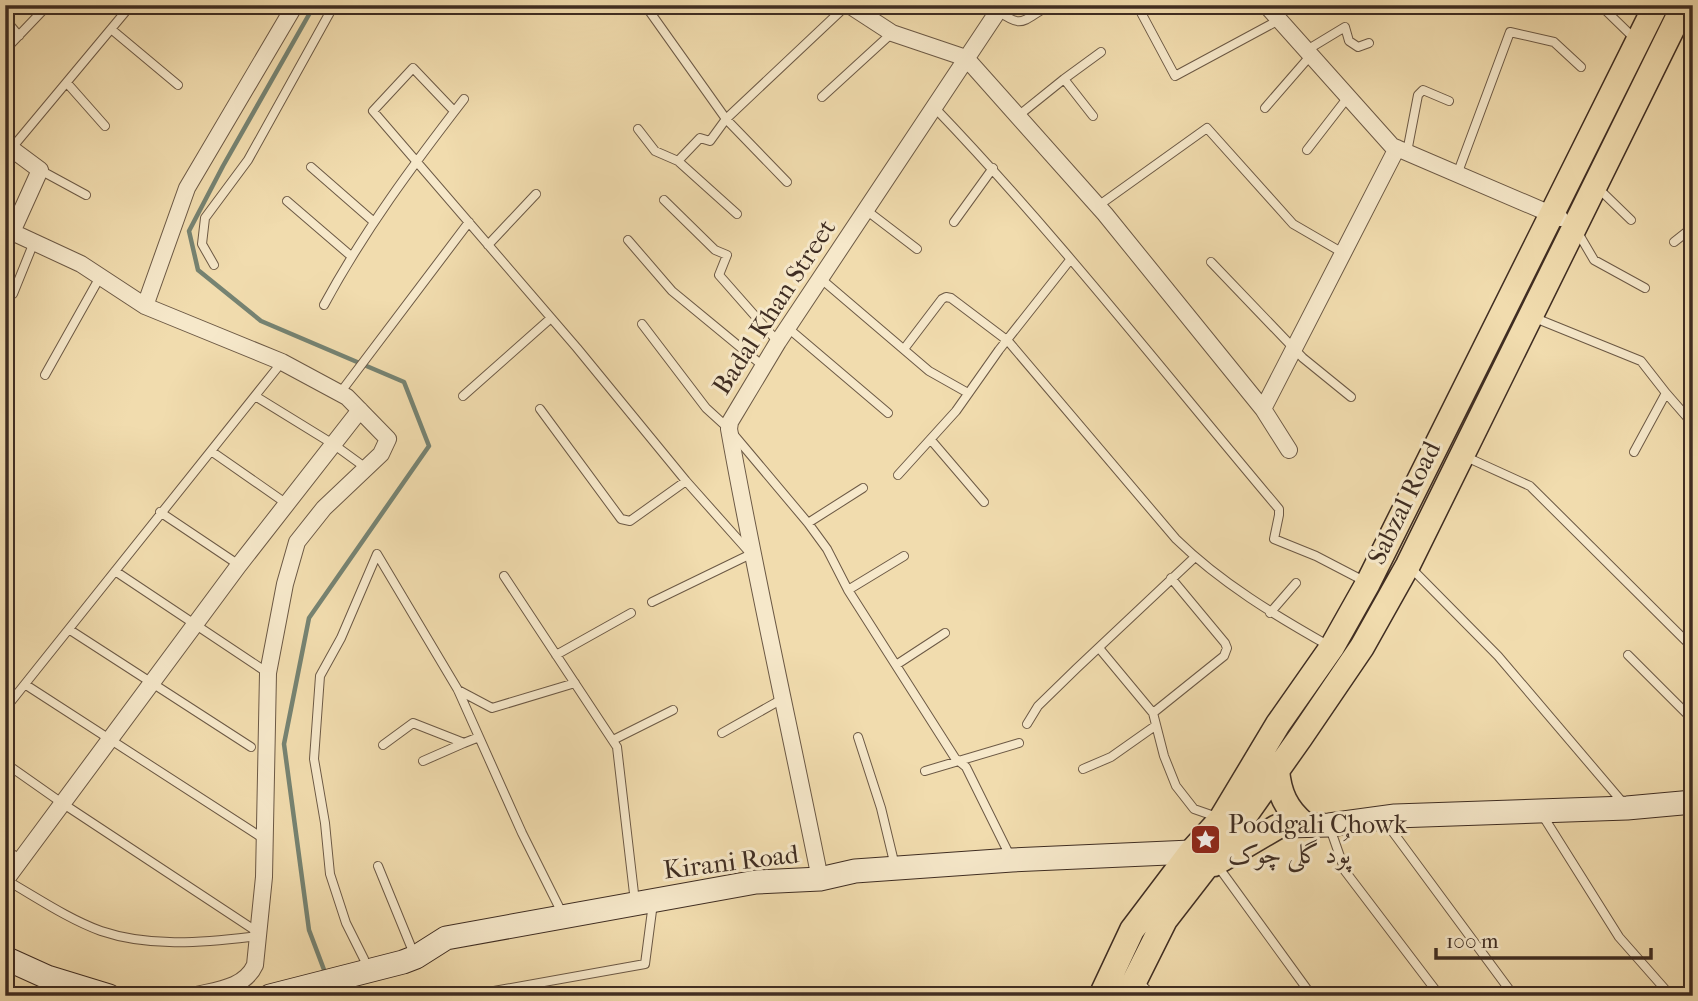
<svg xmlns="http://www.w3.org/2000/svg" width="1698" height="1001" viewBox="0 0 1698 1001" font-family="'IM FELL French Canon',Amiri,serif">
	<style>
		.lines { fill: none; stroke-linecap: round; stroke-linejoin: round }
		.stream { stroke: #768372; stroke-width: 4.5 }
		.lane-casing { stroke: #6c5945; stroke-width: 10 }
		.street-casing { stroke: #6c5945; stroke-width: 18 }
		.secondary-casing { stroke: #3f2d22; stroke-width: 25 }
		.primary-casing { stroke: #3f2d22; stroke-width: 27 }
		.lane { stroke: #f6e8ca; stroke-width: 8 }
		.street { stroke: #f6e8ca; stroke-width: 16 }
		.secondary { stroke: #f6e8ca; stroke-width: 23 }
		.primary { stroke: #f1dcae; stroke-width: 24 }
		.labels { text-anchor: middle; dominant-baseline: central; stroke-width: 6; stroke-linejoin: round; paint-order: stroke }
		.street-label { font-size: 26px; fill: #3f2d22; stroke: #f6e8ca }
		.poi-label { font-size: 26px; fill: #3f2d22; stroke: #f6e8ca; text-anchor: start }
	</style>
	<rect width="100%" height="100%" fill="#f1dcae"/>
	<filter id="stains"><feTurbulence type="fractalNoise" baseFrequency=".00286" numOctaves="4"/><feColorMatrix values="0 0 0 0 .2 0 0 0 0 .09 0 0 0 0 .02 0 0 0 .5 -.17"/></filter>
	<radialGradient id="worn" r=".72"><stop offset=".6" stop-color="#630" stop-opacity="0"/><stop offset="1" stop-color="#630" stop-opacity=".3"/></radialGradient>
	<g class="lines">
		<path class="stream" d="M312,5L311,11L223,166L189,231L198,270L261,321L404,382L429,446L309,618L284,744L309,930L326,975"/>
		<defs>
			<path id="lane" d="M645,5L726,119L787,182
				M1137,5L1175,76L1279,20
				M1600,5L1636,40
				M998,11C1022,28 1021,22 1045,8
				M5,19L19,36
				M111,29L178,85
				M5,50L48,5
				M1307,50L1345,27L1349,41L1358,47L1369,43
				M1064,79L1101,52
				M67,83L105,126
				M822,97L892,33
				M934,107C1056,234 1165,374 1279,509V515L1274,539L1316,556L1366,582
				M1265,108L1311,55
				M454,111L413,68L373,111L577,348L686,481L751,554L652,602
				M1018,116L1064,79L1093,116
				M1689,119L1693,126
				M638,129L655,151L678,161L737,214
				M11,149L131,5
				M1307,150L1348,97
				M1407,152L1418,95L1423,90L1449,101
				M678,161L700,138L710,141L726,119L847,5
				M311,167L374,222
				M40,170L86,195
				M1458,172L1510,32L1554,42L1581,67
				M1597,187L1631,220
				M664,200L715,250L727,255L719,275L778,342
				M287,201L351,256
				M1098,206L1207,128L1293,224L1343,253
				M866,210L917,249
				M954,222L993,168
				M1577,231L1594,260L1645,288
				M628,240L672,291L763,366
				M1674,242L1693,227
				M488,245L536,194
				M1211,262L1303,358L1351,397
				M214,265L202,244L205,218L248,160L334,5
				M820,278L929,371L968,393
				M5,295L13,294L34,242
				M324,305C364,231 413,165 464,99
				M1535,318L1641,361L1666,393
				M642,324L706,408L729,429L808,523L827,549L848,590L955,758L966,767L1011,858
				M788,328L888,413
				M904,349L942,299L946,297L951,298L1008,341L1176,539C1221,583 1276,616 1331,647
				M45,375L100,277
				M340,393L469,222
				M255,396L333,444L366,468
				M463,396L551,318
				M540,409L621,519L630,521L686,481
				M931,440L984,502
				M211,451L287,504
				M1634,452L1666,393L1693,424
				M1464,456L1530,486L1693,648
				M898,475L956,411L999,350L1070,260
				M160,512L239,565
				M808,523L863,488
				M1410,567L1498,656L1624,804
				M115,571L268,673
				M504,576L617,747L635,902
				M848,590L904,556
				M1270,613L1296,583
				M70,630L251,747
				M1099,648L1153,713L1164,756L1176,786L1194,809L1217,817
				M556,655L631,613
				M1628,655L1693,720
				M896,665L945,633
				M26,685L264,839
				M458,690L492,708L575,683
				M5,709L282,362
				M1153,713L1224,656L1227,648L1225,643L1171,578
				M1027,724L1038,706L1077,668L1195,557
				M722,733L784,698
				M858,737L881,808L895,866
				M613,740L673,710
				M383,745L413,723L464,743L479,737
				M423,761L464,743
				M5,763L62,803L259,933
				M1083,769L1111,757L1155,726
				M925,771L1019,743
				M1543,816L1619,937L1671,996
				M1384,820L1514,996
				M1330,828L1345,871L1440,996
				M5,849L21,860
				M1217,865L1312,996
				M378,866L414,954
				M6,880C36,897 68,919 101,931C148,947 200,943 250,937
				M364,959L346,923L330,874L325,823L314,759L320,676L341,638L377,554L458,690L522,833L562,913
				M1137,980L1153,996
				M466,996L645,964L653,903"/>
			<path id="street" d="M849,5L892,33L966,58L1105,214L1263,409L1289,450
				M1266,5L1392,146L1560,218
				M5,144L40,170L12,232L81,264L145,306L282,362L347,397L388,439L381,454L324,508L297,542L285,584L268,673L264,877L255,965C244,989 215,990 192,996
				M145,306L187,188L295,5
				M1263,409L1397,148
				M820,879C790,729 756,580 729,429L730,422L778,342L1002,5
				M5,881L239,565L360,410"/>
			<path id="secondary" d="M1285,826L1329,825L1395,816L1627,808L1693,802
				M5,958L47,977L109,996
				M270,996L403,962L416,957L446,938L756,882L820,879L855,871L1012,860L1191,852L1203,858"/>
			<path id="primary" d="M1277,770C1279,793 1286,809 1304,824
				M1214,864L1277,827
				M1101,996L1132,930L1191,852L1221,819L1278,724L1332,647L1368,583L1656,5
				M1127,996L1165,920L1237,827L1300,738L1362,647L1408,565L1684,5"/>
		</defs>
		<use href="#lane" class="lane-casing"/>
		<use href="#street" class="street-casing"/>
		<use href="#secondary" class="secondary-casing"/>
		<use href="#primary" class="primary-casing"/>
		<use href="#lane" class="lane"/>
		<use href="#street" class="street"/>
		<use href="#secondary" class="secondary"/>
		<use href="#primary" class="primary"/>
	</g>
	<defs>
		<symbol id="sight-square" viewBox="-11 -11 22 22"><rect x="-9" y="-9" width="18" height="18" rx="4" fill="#8f2418" stroke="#f6e8ca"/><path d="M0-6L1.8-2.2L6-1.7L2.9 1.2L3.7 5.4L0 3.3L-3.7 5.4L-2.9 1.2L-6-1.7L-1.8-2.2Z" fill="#fff"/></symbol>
	</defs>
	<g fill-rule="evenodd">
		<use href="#sight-square" x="1188" y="822" width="35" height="35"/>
	</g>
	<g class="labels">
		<g class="street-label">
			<text transform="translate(774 307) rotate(-57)">Badal Khan Street</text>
			<text transform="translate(1404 503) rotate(-64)">Sabzal Road</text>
			<text transform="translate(731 862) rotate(-7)">Kirani Road</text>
		</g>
		<g class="poi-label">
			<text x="1228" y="824">Poodgali Chowk<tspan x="1228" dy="30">پُود گلی چوک</tspan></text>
		</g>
	</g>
	<rect width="1698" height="1001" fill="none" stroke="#f1dcae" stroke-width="28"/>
	<rect x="7" y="7" width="1684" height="987" fill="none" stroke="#3f2d22" stroke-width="3.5"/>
	<rect x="14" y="14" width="1670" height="973" fill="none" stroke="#3f2d22" stroke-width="2"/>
	<path d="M1436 948v10h215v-10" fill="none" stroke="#3f2d22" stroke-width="3.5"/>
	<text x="1446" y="948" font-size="21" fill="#3f2d22" stroke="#f6e8ca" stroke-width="5" paint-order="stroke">100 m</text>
	<rect width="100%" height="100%" filter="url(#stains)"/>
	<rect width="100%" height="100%" fill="url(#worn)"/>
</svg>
